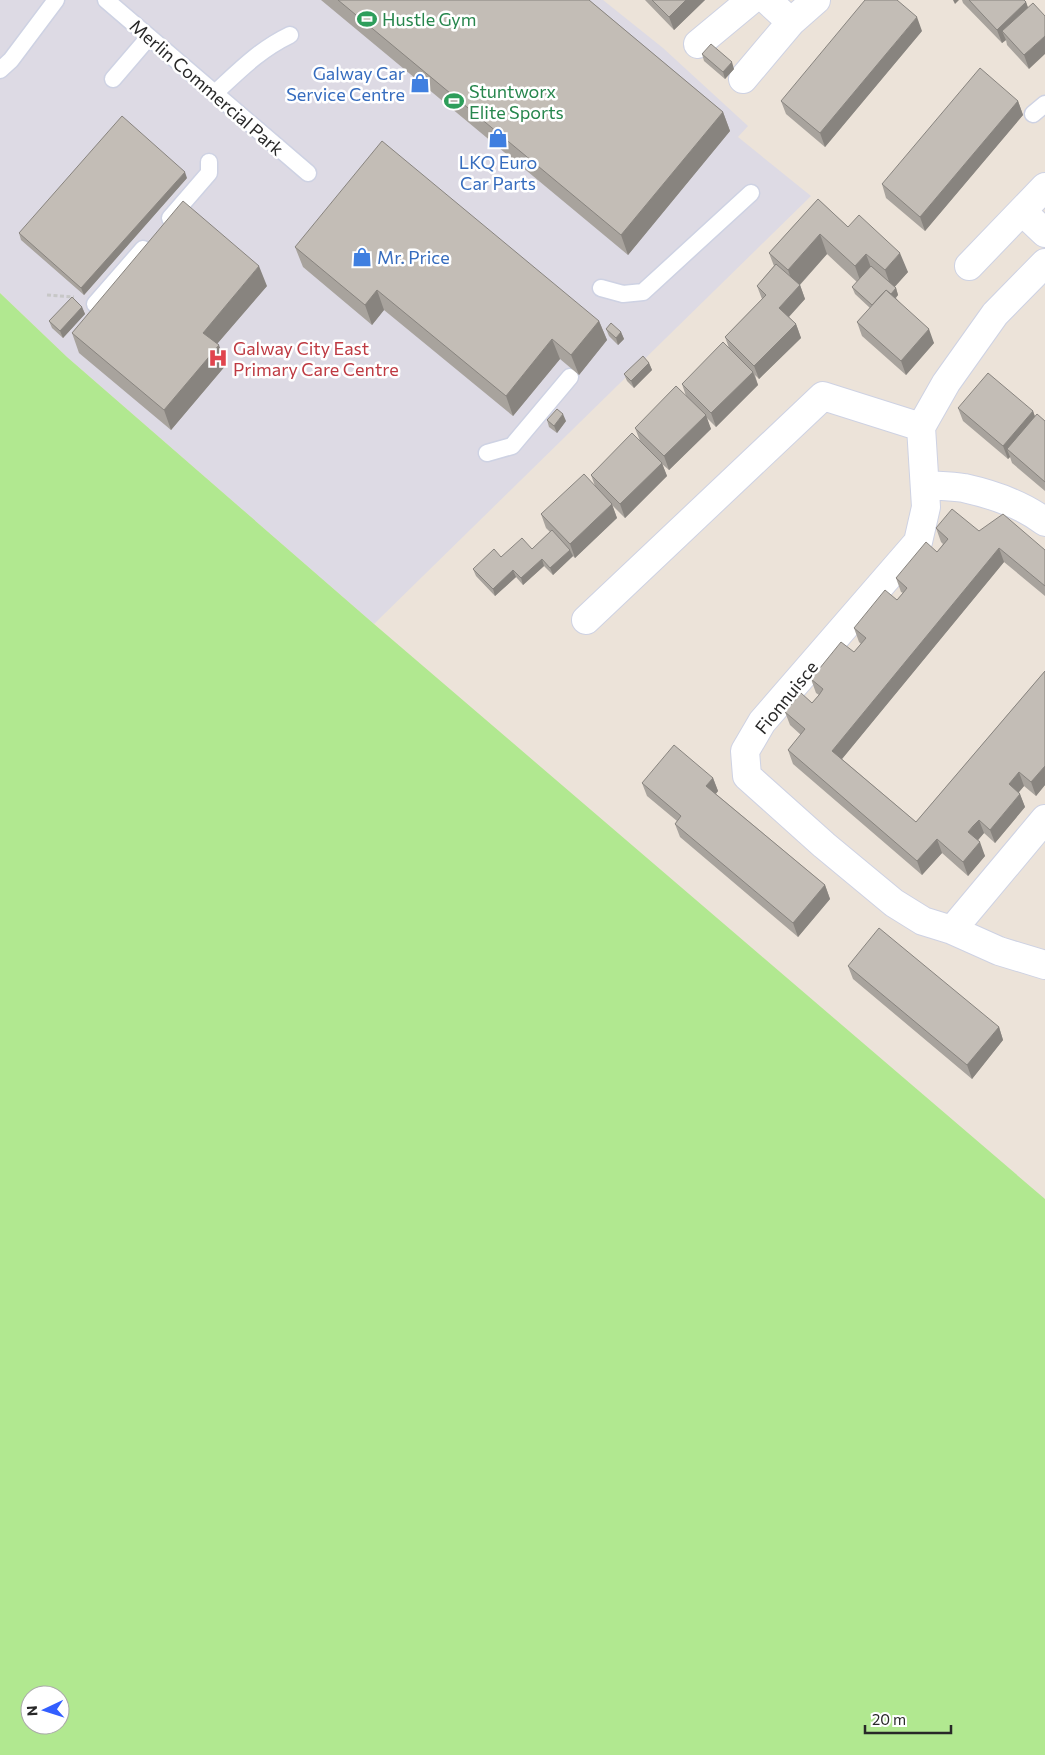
<svg xmlns="http://www.w3.org/2000/svg" width="1045" height="1755" viewBox="0 0 1045 1755" font-family="Commissioner,sans-serif">
	<style>
		.industrial { fill: #dddae4 }
		.green { fill: #b1e890; fill-rule: evenodd }
		.lines { fill: none; stroke-linecap: round; stroke-linejoin: round }
		.lane-casing { stroke: #ced2e3; stroke-width: 19 }
		.street-casing { stroke: #ced2e3; stroke-width: 30 }
		.path { stroke: #c7c7c7; stroke-width: 3; stroke-dasharray: 4 2.5; stroke-linecap: butt }
		.lane { stroke: #fff; stroke-width: 16 }
		.street { stroke: #fff; stroke-width: 28 }
		.wall { fill: #a8a39d }
		.shaded-wall { fill: #88847f }
		.building { fill: #c3bdb6; stroke: #88847f }
		.labels { text-anchor: middle; dominant-baseline: central; stroke-width: 5; stroke-linejoin: round; paint-order: stroke }
		.leisure-label { font-size: 18px; fill: #27864d; stroke: #fff; text-anchor: start }
		.shop-label { font-size: 18px; fill: #366cbe; stroke: #fff; text-anchor: end }
		.street-label { font-size: 18px; fill: #282828; stroke: #fff }
		.health-label { font-size: 18px; fill: #be3a42; stroke: #fff; text-anchor: start }
	</style>
	<rect width="100%" height="100%" fill="#ece3d9"/>
	<path class="industrial" d="M0,0H603L663,48L748,126L738,137L811,196L374,624L67,357L0,293Z"/>
	<path class="green" d="M0,293L67,357L374,624L1045,1199V1755H0ZM30,1695H60V1725H30Z"/>
	<g class="lines">
		<defs>
			<path id="lane" d="M106,0L308,173
				M0,70L11,60L56,0
				M113,79L149,37
				M215,93C240,70 259,50 290,35
				M1033,114L1045,104
				M170,218L209,173V162
				M601,288L623,294L643,292L751,193
				M95,304L143,249
				M487,453L512,446L570,377"/>
			<path id="street" d="M767,0L791,22
				M698,44L751,0
				M743,79L791,22L816,0
				M1022,211L1045,233
				M1045,263L995,314L946,383L921,427L926,507L918,542L762,722L745,751L747,776L824,845L894,903L923,921L952,930L1045,819
				M969,266L1045,187
				M925,485C938,486 951,486 964,488C991,494 1023,505 1045,522
				M586,620L823,396L921,427
				M952,930L999,951L1045,965"/>
		</defs>
		<use href="#lane" class="lane-casing"/>
		<use href="#street" class="street-casing"/>
		<path class="path" d="M47,295L74,297"/>
		<use href="#lane" class="lane"/>
		<use href="#street" class="street"/>
	</g>
	<path class="wall" d="M321,0H589L723,112L730,131L628,255Z
		M645,0H705L674,30Z
		M962,0H1024L1026,2L1028,8L1029,69L1007,45L1006,40L1002,43L963,3Z
		M922,31L825,147L786,114L781,101Z
		M702,54L734,69L725,79L704,61Z
		M1018,101L1023,115L925,231L886,198L882,184Z
		M187,178L84,295L21,240L19,233Z
		M818,199L848,227L908,272L894,287L896,288L898,295L896,298L934,343L906,375L862,336L857,322L870,308L855,294L852,287L857,282L827,254L800,285L805,299L789,317L796,324L801,338L759,379L755,375L758,385L716,427L706,417L711,429L669,470L662,464L667,476L625,518L612,505L617,518L575,558L573,556L553,575L544,566L523,585L516,577L495,596L476,576L473,569L501,557L532,549L550,532L546,528L541,514L595,486L591,475L640,441L635,428L686,396L682,384L729,348L725,337L762,299L757,286L774,266L769,253Z
		M295,247L599,321L607,340L579,375L560,359L513,416L384,310L372,325L303,267Z
		M267,286L217,344L226,365L171,430L79,353L72,333Z
		M82,307L85,314L63,338L52,328L49,321Z
		M606,329L621,332L624,339L618,345L609,336Z
		M649,363L652,370L634,388L627,381L624,374Z
		M958,408L1033,411L1035,417L1045,421V491L1012,463L1010,457L1008,459L963,421Z
		M547,420L566,421L557,433L549,427Z
		M936,528L979,531L1045,550V596L1004,562L842,759L916,822L1045,671V785L1036,796L1024,786L1019,792L1025,807L995,843L984,833L978,840H977L985,856L968,876L942,853L922,875L793,764L788,750L801,735L790,725L785,712L812,703L819,695L816,693L811,679L854,652L861,644L859,642L854,628L897,600L903,593L901,592L896,578L937,552L943,544L941,542Z
		M713,778L718,791L716,794L825,885L830,899L798,937L680,837L675,824L677,821L647,796L642,783Z
		M848,966L999,1027L1003,1040L972,1079L853,979Z"/>
	<path class="shaded-wall" d="M686,0H705L674,30L669,17Z
		M953,0H959L955,4Z
		M1026,2L1031,16L1002,31L1006,40L1002,43L997,30Z
		M917,17L922,31L825,147L820,133Z
		M1045,36V54L1029,69L1024,55Z
		M732,62L734,69L725,79L723,72Z
		M1018,101L1023,115L925,231L920,217Z
		M723,112L730,131L628,255L621,235Z
		M185,172L187,178L84,295L81,288Z
		M820,234L827,254L795,290L788,270Z
		M900,253L908,272L892,290L885,270Z
		M866,254L873,273L862,286L855,266Z
		M259,266L267,286L210,352L203,333Z
		M800,285L805,299L784,322L779,308Z
		M896,288L898,295L879,316L877,310Z
		M377,290L384,310L372,325L365,305Z
		M82,307L85,314L63,338L60,331Z
		M599,321L607,340L579,375L571,355Z
		M796,324L801,338L759,379L754,366Z
		M929,329L934,343L906,375L901,361Z
		M621,332L624,339L618,345L616,338Z
		M552,339L560,359L513,416L506,396Z
		M219,345L226,365L171,430L164,410Z
		M649,363L652,370L634,388L631,381Z
		M753,372L758,385L716,427L711,413Z
		M1033,411L1038,425L1007,449L1010,457L1008,459L1003,446Z
		M563,414L566,421L557,433L554,426Z
		M706,415L711,429L669,470L664,456Z
		M662,463L667,476L625,518L620,504Z
		M612,504L617,518L575,558L570,544Z
		M999,548L1004,562L837,765L832,751Z
		M570,550L573,556L553,575L550,568Z
		M542,559L544,566L523,585L521,578Z
		M513,570L516,577L495,596L493,589Z
		M1045,766V785L1036,796L1031,782Z
		M1019,772L1024,786L1014,798L1009,784Z
		M713,778L718,791L711,799L706,786Z
		M1020,794L1025,807L995,843L990,830Z
		M979,820L984,833L973,846L968,832Z
		M937,839L942,853L922,875L917,861Z
		M980,842L985,856L968,876L963,862Z
		M825,885L830,899L798,937L793,923Z
		M999,1027L1003,1040L972,1079L967,1065Z"/>
	<path class="building" d="M338,0H589L723,112L621,235Z
		M652,0H686L669,17Z
		M865,0H897L917,17L820,133L781,101Z
		M969,0H1024L1026,2L997,30Z
		M1033,3L1045,16V36L1024,55L1002,31Z
		M711,44L732,62L723,72L702,54Z
		M980,68L1018,101L920,217L882,184Z
		M122,116L185,172L81,288L19,233Z
		M382,141L599,321L571,355L552,339L506,396L377,290L365,305L295,247Z
		M818,199L848,227L859,215L900,253L885,270L866,254L855,266L820,234L788,270L769,253Z
		M183,201L259,266L203,333L219,345L164,410L72,333Z
		M776,264L800,285L779,308L796,324L754,366L725,337L766,295L757,286Z
		M871,266L896,288L891,294L886,290L872,305L852,287Z
		M886,290L929,329L901,361L857,322Z
		M72,297L82,307L60,331L49,321Z
		M611,323L621,332L616,338L606,329Z
		M723,342L753,372L711,413L682,384Z
		M643,356L649,363L631,381L624,374Z
		M988,373L1033,411L1003,446L958,408Z
		M676,386L706,415L664,456L635,428Z
		M557,409L563,414L554,426L547,420Z
		M1037,414L1045,421V482L1007,449Z
		M632,433L662,463L620,504L591,475Z
		M584,474L612,504L570,544L541,514Z
		M952,509L979,531L1003,514L1045,550V586L999,548L832,751L916,822L1045,671V766L1031,782L1019,772L1009,784L1020,794L990,830L979,820L973,826L968,832L980,842L963,862L937,839L917,861L788,750L805,729L785,712L801,693L812,703L819,695L823,689L811,679L841,642L854,652L866,638L854,628L885,590L897,600L903,593L907,588L896,578L926,542L937,552L943,545L948,539L936,528Z
		M552,530L570,550L550,568L542,559L521,578L513,570L493,589L473,569L494,549L501,557L522,538L532,549Z
		M674,745L713,778L706,786L825,885L793,923L675,824L681,816L642,783Z
		M879,928L999,1027L967,1065L848,966Z"/>
	<defs>
		<symbol id="stadium-bare" viewBox="-9 -9 18 18"><path d="M0-5a6.5 5 0 1 0 0 10a6.5 5 0 1 0 0-10ZM-3.5-1.8h7v3.6h-7Z" fill="#2e9e5b" stroke="#fff" stroke-width="2.5" paint-order="stroke"/></symbol>
		<symbol id="shop-bare" viewBox="-9 -9 18 18"><path d="M-5-2.5h2.3a2.7 3.5 0 0 1 5.4 0H5L5.5 6h-11ZM-1.5-2.5h3a1.5 2.3 0 0 0-3 0Z" fill="#3f7fe0" stroke="#fff" stroke-width="2.5" paint-order="stroke"/></symbol>
		<symbol id="hospital-bare" viewBox="-9 -9 18 18"><path d="M-5-5h3v3.5h4V-5h3V5h-3V1.5h-4V5h-3Z" fill="#e0444e" stroke="#fff" stroke-width="2.5" paint-order="stroke"/></symbol>
	</defs>
	<g fill-rule="evenodd">
		<use href="#stadium-bare" x="353" y="5" width="28" height="28"/>
		<use href="#shop-bare" x="406" y="69" width="28" height="28"/>
		<use href="#stadium-bare" x="440" y="87" width="28" height="28"/>
		<use href="#shop-bare" x="484" y="124" width="28" height="28"/>
		<use href="#shop-bare" x="348" y="243" width="28" height="28"/>
		<use href="#hospital-bare" x="204" y="344" width="28" height="28"/>
	</g>
	<g class="labels">
		<g class="leisure-label">
			<text x="382" y="19">Hustle Gym</text>
			<text x="469" y="91">Stuntworx<tspan x="469" dy="21">Elite Sports</tspan></text>
		</g>
		<g class="shop-label">
			<text x="405" y="73">Galway Car<tspan x="405" dy="21">Service Centre</tspan></text>
			<text x="498" y="162" text-anchor="middle">LKQ Euro<tspan x="498" dy="21">Car Parts</tspan></text>
			<text x="377" y="257" text-anchor="start">Mr. Price</text>
		</g>
		<g class="street-label">
			<text transform="translate(207 87) rotate(41)">Merlin Commercial Park</text>
			<text transform="translate(786 697) rotate(-51)">Fionnuisce</text>
		</g>
		<g class="health-label">
			<text x="233" y="348">Galway City East<tspan x="233" dy="21">Primary Care Centre</tspan></text>
		</g>
	</g>
	<g transform="translate(45 1710) rotate(266)"><circle r="24" fill="#ffffff" stroke="#a9a9a9"/>
	<path d="M0-4L9 19L0 12L-9 19Z" fill="#335fff"/>
	<text y="-8" font-size="14" font-weight="bold" text-anchor="middle" fill="#282828">N</text>
	</g>
	<path d="M865 1725v8h86v-8" fill="none" stroke="#282828" stroke-width="2.5"/>
	<text x="872" y="1725" font-size="15" fill="#282828" stroke="#ffffff" stroke-width="4" paint-order="stroke">20 m</text>
</svg>
